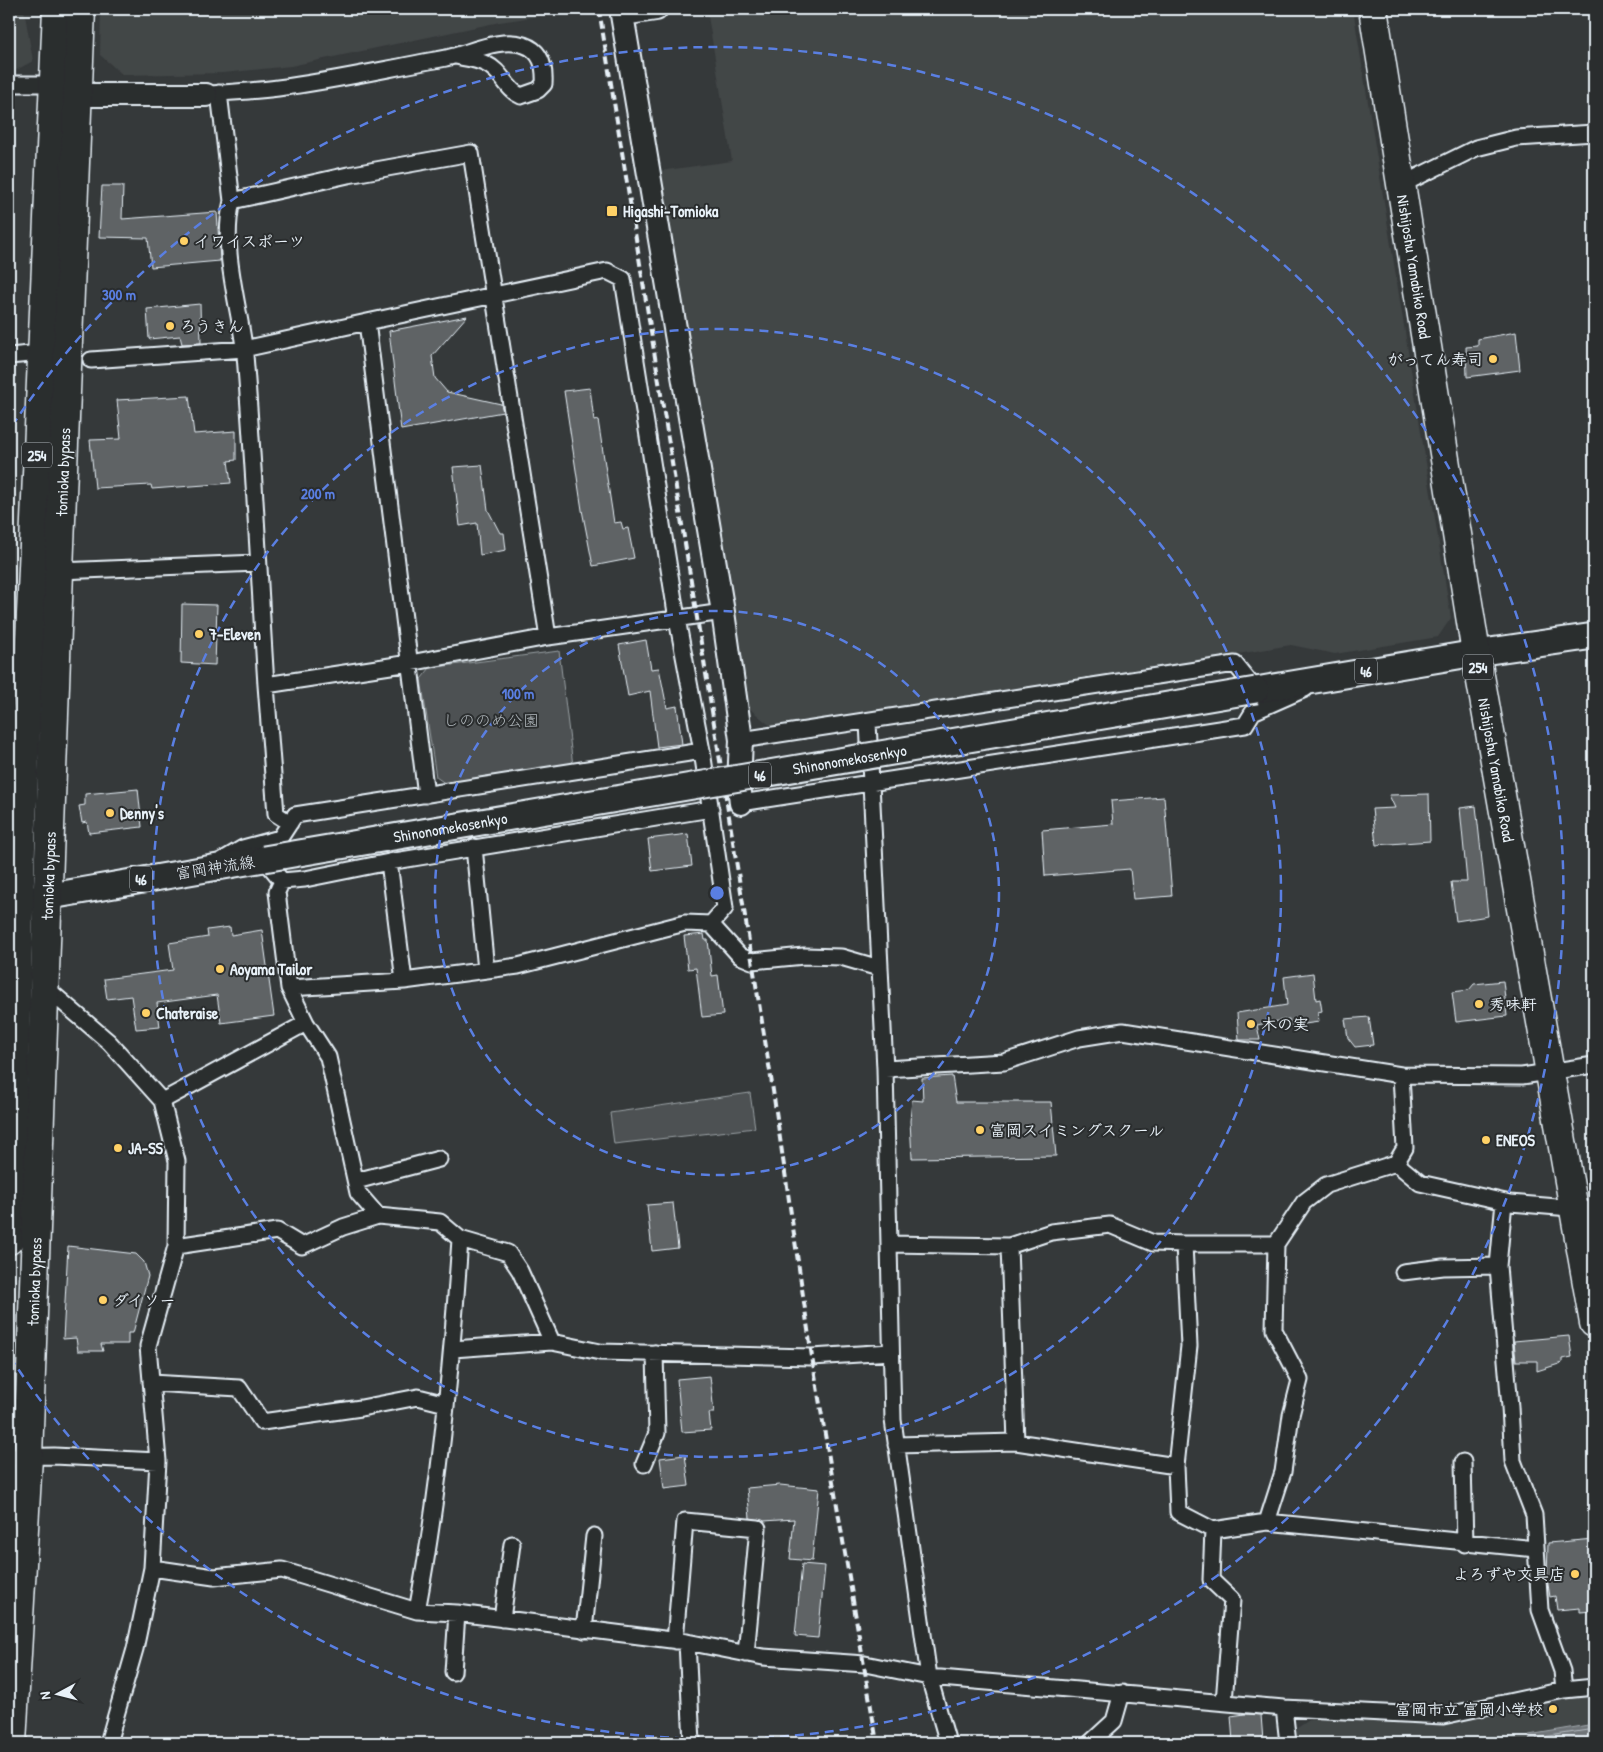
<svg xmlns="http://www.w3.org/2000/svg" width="1603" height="1752" viewBox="0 0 1603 1752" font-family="'Patrick Hand','Klee One',sans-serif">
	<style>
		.built { fill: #424647 }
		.green { fill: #4d5152; stroke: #9aa1a5 }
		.water { fill: #707579; stroke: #a0a7ac }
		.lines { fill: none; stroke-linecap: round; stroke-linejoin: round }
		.shore { stroke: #b8bfc5; stroke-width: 1 }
		.building { fill: #5f6365; stroke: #e8f1f8 }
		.street-casing { stroke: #e8f1f8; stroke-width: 19 }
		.secondary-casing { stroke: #e8f1f8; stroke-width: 26 }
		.primary-casing { stroke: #e8f1f8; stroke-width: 29 }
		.highway-casing { stroke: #e8f1f8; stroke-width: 31 }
		.street { stroke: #2a2d2e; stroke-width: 15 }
		.secondary { stroke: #2a2d2e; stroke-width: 22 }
		.primary { stroke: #2a2d2e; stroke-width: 25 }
		.highway { stroke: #2a2d2e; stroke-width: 28 }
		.rail { stroke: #e8f1f8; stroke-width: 4; stroke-dasharray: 8 4; stroke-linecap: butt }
		.primary-bridge-casing { stroke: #e8f1f8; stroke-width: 29; stroke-linecap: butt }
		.primary-bridge { stroke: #2a2d2e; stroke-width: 25 }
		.ring { fill: none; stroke: #5a7fe2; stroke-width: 2.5; stroke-dasharray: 9 6 }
		.poi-dot { fill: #ffd166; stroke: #2a2d2e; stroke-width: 2 }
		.labels { text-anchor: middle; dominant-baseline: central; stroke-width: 4; stroke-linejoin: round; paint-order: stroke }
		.shield { fill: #2a2d2e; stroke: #afb6bb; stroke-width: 1 }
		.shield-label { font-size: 15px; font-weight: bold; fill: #e8f1f8 }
		.poi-label { font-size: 16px; font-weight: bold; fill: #e8f1f8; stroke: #2a2d2e; text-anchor: start }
		.street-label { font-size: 16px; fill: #e8f1f8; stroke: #2a2d2e }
		.park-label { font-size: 16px; fill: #b2b9be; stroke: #2a2d2e }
		.centre { fill: #5a7fe2; stroke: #2a2d2e; stroke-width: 2.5 }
		.ring-label { font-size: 15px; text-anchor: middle; font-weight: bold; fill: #5a7fe2; stroke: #2a2d2e; stroke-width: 4; stroke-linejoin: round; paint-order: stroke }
	</style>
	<rect width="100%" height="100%" fill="#35393a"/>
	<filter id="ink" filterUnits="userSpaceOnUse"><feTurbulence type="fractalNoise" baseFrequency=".02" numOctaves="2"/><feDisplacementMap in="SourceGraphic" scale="10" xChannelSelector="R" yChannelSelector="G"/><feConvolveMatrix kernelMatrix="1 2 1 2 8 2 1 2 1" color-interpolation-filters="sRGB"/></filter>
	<g filter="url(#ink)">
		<path class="built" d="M9,9H24L33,61L9,74Z
			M101,9H579V10L500,22L291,66L223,73L123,75L100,55Z
			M714,9H1353L1451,618L1438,637L1335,654L1291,645L778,732L750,709L659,171L732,161L707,10Z
			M1594,1692V1743H1297V1728L1311,1719L1445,1725L1553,1699Z"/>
		<path class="green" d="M559,651L573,766L449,786L436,777L421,679L430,668Z
			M750,1093L755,1128L614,1144L610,1113Z"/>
		<path class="water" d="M1594,1724V1743H1530L1529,1735Z"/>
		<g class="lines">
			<path class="shore" d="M1535,1743L1537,1738L1594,1729"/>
		</g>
		<path class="building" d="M102,186H123L122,219L217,212L220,261L151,267L148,238L99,237Z
			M200,304L201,343L182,344L180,336L149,339L147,309Z
			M467,316L432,356L435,378L447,392L501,404L503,412L401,430L389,331Z
			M1516,332L1520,370L1467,377L1466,347L1478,346V339Z
			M590,388L594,421L598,420L614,523L621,522L623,529L628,528L634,558L593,566L582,510L564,391Z
			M189,396L194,434L236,431V460L228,461L231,483L152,489L151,485L95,488L90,440L121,439L117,400Z
			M482,465L488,510L500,533H504L506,550L480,555L477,523L460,526L453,467Z
			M182,604L217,605L215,665L181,663Z
			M646,640L651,669L659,668L667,708L677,706L682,744L657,747L650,691L628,696L619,645Z
			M138,789L142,827L89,833L87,822L82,823L79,806L85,805V794Z
			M1429,794L1430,841L1376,845L1372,809L1395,808L1389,795Z
			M1164,797L1172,896L1133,899L1130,869L1045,876L1042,830L1113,824L1111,801Z
			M1476,806L1488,916L1456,921L1451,882H1467L1460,808Z
			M688,834L692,866L652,871L648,839Z
			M230,927L231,935L262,930L274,1016L221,1023L217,995L157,1003L160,1027L136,1029L131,996L107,999L104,979L173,970L169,943L208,937L207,930Z
			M704,934L705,940H708L712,976L718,975L723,1015L702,1017L696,968L688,969L684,936Z
			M1313,973L1316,1000L1320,999L1322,1011L1318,1012L1319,1022L1290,1026L1289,1019L1257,1025L1260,1040H1239L1237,1013L1287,1005L1284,977Z
			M1503,981L1507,1016L1456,1022L1452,992L1469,990L1474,984Z
			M1369,1017L1373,1045L1355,1047L1348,1038L1345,1019Z
			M952,1076L956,1102H1051L1056,1156L912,1158L910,1121L912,1100L923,1101L922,1078Z
			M673,1203L678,1248L652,1251L647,1205Z
			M68,1246L136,1254L144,1262L148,1276L133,1333H128V1344H101L103,1351H78L76,1338L63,1339Z
			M1569,1336L1572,1357L1562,1359V1363L1537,1371V1361H1516L1514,1341Z
			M710,1376L714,1413H709L711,1430L682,1432L677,1379Z
			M685,1455L689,1486L664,1489L660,1458Z
			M780,1485L819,1489L812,1561L790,1559L794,1519L764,1521L750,1518L747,1488Z
			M1594,1539V1611L1580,1612V1608L1557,1610L1555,1596L1550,1597L1547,1578L1548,1543Z
			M802,1564L825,1566L818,1638L795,1636Z
			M1245,1714L1261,1715L1263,1741L1233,1742L1231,1716Z"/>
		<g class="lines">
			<defs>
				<path id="street" d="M9,84H56L59,85
					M219,93L232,201C220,251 240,306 245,355C254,465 259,575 266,685L410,663L548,637L471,153L348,175L232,201
					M210,94C232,92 255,91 278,88C334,81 390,68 446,58C470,53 500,37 524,45C542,51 545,67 544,84L538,90L521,96C506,90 502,71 486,64C477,59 465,58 455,56
					M1401,185L1476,148L1516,138L1594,133
					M367,322L607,271L623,279L677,619L702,751L725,908L711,924
					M9,356L41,353
					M91,360L244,349L367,322L426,795
					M59,571L258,563
					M548,637L723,612
					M266,685L276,814L290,823
					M868,722L885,1069L893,1420L929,1677L1284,1708L1443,1716L1564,1690L1594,1687
					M741,740L1235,664L1256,690
					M741,803L1245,725L1253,712L1305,689
					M474,847L486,970
					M264,859L282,881L305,879L389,862L711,809
					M221,861L243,848L280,838L295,815L702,751
					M389,862L404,981
					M282,881L277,892L289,988L306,1023L328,1057L358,1193L378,1216L440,1222L460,1239C452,1363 440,1488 417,1611
					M45,987L109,1042L162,1101L177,1161L176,1246L148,1346L158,1461L152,1568L214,1577L282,1570L417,1611L457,1613L687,1642L763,1657L865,1664L929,1677L948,1743
					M289,988L404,981L518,966L685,923L711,924L740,956L752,961L804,956L841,957L879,968
					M885,1069L1004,1062L1079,1038L1123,1031L1401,1075L1522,1076L1594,1065
					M162,1101L306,1023
					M1396,1163L1420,1183L1510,1203L1594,1210
					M356,1181L439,1159
					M1504,1202L1498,1266L1510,1407L1513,1461L1534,1515L1540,1610L1562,1671L1564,1690
					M460,1239L508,1253L520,1271L552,1342L600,1352L812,1357L891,1352
					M889,1244L1009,1246L1051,1232L1110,1225L1153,1243L1184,1244L1189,1346L1176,1466L1178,1512L1213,1530L1211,1580L1232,1600L1224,1702
					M1184,1244H1276L1304,1202L1326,1185L1396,1163L1405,1148L1401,1075
					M176,1246L277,1231L302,1246L343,1227L378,1216
					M1009,1246L1016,1442
					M1403,1272L1443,1267L1498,1266
					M453,1349L552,1342
					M151,1383L239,1388L262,1422L361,1408L418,1397L446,1404
					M896,1445L1016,1442L1176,1466
					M9,1457L54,1456L158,1461
					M1463,1462L1465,1544
					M644,1464L657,1433L655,1353
					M1267,1522L1283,1472L1291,1415L1300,1380L1274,1330L1276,1244
					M1213,1530L1267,1522L1536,1549
					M502,1619L512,1544
					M584,1630L594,1536
					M675,1641L685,1521L758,1528L746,1654
					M687,1642L692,1743
					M453,1672L457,1613
					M1284,1708L1288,1743
					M108,1743L135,1649L152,1568
					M1090,1743L1114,1721L1122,1693"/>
				<path id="secondary" d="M621,9L723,612L741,740L739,784L741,803
					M622,14L656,9
					M78,95H206"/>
				<path id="primary" d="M1256,690L1476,653L1594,636
					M28,900L264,859"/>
				<g id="highway">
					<path id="s1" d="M1373,9L1476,653L1594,1323"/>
					<path d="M9,1240L21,847L57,9"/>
					<path id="s2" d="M12,1743L28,1457L59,571L81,9"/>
				</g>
			</defs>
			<use href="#street" class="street-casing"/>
			<use href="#secondary" class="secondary-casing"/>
			<use href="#primary" class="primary-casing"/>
			<use href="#highway" class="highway-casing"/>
			<use href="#street" class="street"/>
			<use href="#secondary" class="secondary"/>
			<use href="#primary" class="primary"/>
			<use href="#highway" class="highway"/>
			<path class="rail" d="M599,9L772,1084L812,1357L877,1743"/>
			<defs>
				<g id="primary-bridge">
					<path id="s3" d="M264,859L1256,690"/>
				</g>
			</defs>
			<use href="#primary-bridge" class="primary-bridge-casing"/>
			<use href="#primary-bridge" class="primary-bridge"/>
		</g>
	</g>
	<g class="ring">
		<circle cx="717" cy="893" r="282"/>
		<circle cx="717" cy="893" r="564"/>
		<path d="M12 426A846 846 0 1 1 12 1360"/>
	</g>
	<g class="poi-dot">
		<rect x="606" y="205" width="12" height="12" rx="2.5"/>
		<circle cx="184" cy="241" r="5"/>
		<circle cx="170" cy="326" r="5"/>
		<circle cx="1493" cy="359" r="5"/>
		<circle cx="199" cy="634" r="5"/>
		<circle cx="110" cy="813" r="5"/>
		<circle cx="220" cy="969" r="5"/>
		<circle cx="1479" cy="1004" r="5"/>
		<circle cx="146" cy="1013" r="5"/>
		<circle cx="1251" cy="1024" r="5"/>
		<circle cx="980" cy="1130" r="5"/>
		<circle cx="1486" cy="1140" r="5"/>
		<circle cx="118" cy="1148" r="5"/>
		<circle cx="103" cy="1300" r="5"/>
		<circle cx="1575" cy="1574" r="5"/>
		<circle cx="1553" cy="1709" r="5"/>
	</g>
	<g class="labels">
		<g class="shield">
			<rect x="22" y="442.5" width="30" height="25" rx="4"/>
			<rect x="1463" y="654.5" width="30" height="25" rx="4"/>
			<rect x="1355" y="658.5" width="22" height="25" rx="4"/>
			<rect x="749" y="762.5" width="22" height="25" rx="4"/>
			<rect x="130" y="866.5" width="22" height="25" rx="4"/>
		</g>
		<g class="shield-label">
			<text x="37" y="455">254</text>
			<text x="1478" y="667">254</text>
			<text x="1366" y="671">46</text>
			<text x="760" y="775">46</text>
			<text x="141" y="879">46</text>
		</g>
		<g class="poi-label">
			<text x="623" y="211">Higashi-Tomioka</text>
			<text x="194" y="241">イワイスポーツ</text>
			<text x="180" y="326">ろうきん</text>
			<text x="1483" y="359" text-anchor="end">がってん寿司</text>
			<text x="209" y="634">7-Eleven</text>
			<text x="120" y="813">Denny's</text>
			<text x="230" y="969">Aoyama Tailor</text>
			<text x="1489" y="1004">秀味軒</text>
			<text x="156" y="1013">Chateraise</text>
			<text x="1261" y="1024">木の実</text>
			<text x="990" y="1130">富岡スイミングスクール</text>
			<text x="1496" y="1140">ENEOS</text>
			<text x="128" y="1148">JA-SS</text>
			<text x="113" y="1300">ダイソー</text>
			<text x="1565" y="1574" text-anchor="end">よろずや文具店</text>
			<text x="1543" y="1709" text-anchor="end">富岡市立 富岡小学校</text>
		</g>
		<g class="street-label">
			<text stroke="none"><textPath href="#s1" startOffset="261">Nishijoshu Yamabiko Road</textPath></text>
			<text stroke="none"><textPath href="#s2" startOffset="1272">tomioka bypass</textPath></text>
			<text stroke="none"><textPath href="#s3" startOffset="594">Shinonomekosenkyo</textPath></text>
			<text stroke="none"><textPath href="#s1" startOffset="771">Nishijoshu Yamabiko Road</textPath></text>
			<text stroke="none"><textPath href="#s3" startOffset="189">Shinonomekosenkyo</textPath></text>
			<text transform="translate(215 867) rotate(-9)">富岡神流線</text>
			<text stroke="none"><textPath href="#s2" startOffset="868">tomioka bypass</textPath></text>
			<text stroke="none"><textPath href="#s2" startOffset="462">tomioka bypass</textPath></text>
		</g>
		<g class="park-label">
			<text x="491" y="720">しののめ公園</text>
		</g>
	</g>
	<circle cx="717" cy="893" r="8" class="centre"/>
	<g class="ring-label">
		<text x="119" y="300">300 m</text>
		<text x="318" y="499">200 m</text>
		<text x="518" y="699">100 m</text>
	</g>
	<rect width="1603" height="1752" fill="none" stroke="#2a2d2e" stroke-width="30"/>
	<rect x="15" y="15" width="1573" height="1722" fill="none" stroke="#e8f1f8" stroke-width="2" filter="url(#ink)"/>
	<g transform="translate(58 1694) rotate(263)" stroke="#2a2d2e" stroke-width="4" paint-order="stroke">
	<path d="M0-4L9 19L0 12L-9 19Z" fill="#e8f1f8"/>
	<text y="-8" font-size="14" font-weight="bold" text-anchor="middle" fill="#e8f1f8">N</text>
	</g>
</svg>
